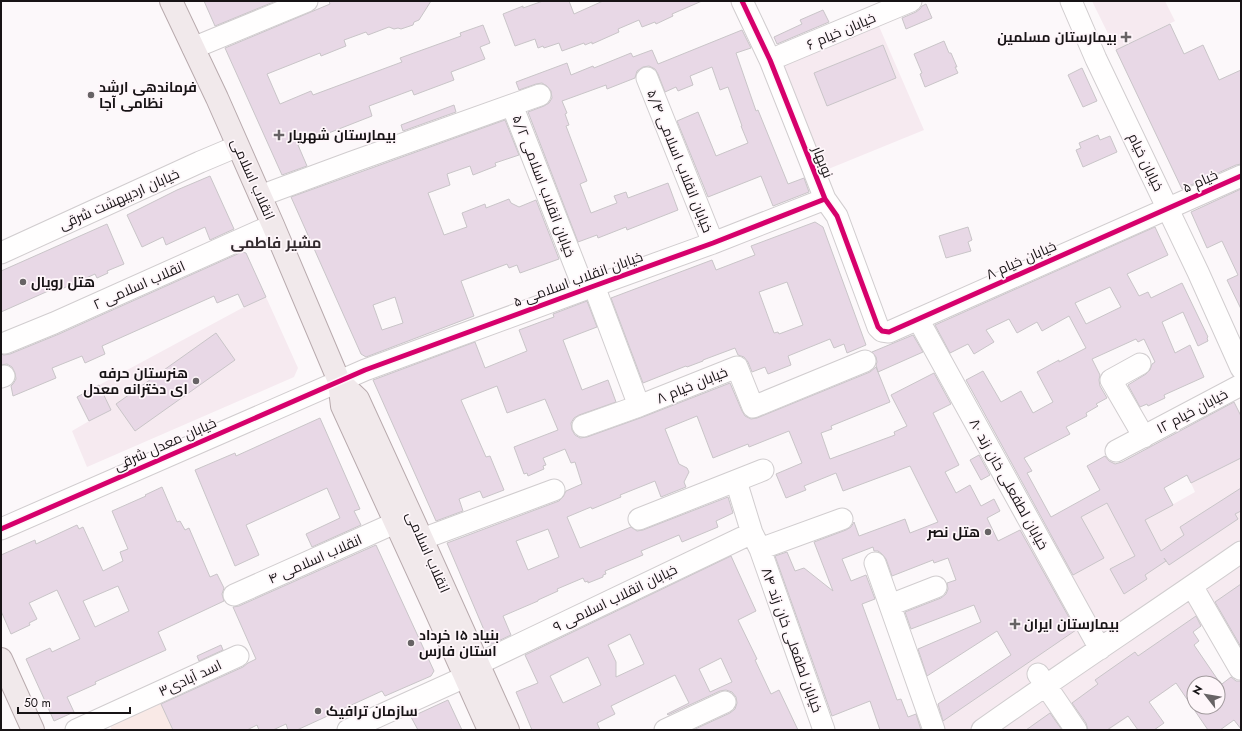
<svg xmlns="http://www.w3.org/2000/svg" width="1242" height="731" viewBox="0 0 1242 731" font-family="Jost,Cairo,sans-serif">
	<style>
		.built { fill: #f6eaf0 }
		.green { fill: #f9e9e6 }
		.building { fill: #e8d8e6; stroke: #c9c5c8; fill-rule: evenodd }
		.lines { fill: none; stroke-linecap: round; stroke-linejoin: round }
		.minor-casing { stroke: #d1cdcf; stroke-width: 23 }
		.major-casing { stroke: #b8aaad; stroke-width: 24 }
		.minor { stroke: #fffefe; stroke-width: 21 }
		.major { stroke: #f1e9eb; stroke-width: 22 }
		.cycleway-casing { stroke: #fef6fa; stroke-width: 8 }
		.cycleway { stroke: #d6006c; stroke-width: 5 }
		.poi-dot { fill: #676365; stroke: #fef6fa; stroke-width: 1.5 }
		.labels { text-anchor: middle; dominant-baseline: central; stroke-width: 3.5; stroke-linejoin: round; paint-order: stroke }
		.street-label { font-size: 14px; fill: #171315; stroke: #fef6fa }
		.poi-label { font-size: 14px; font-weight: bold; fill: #171315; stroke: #fef6fa; text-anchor: start }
		.neighbourhood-label { font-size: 15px; font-weight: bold; fill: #332a2e; stroke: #fef6fa }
	</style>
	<rect width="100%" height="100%" fill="#fcf8fa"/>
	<path class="built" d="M1092,1H1165L1175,21L1116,50Z
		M878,24L924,130L821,172L781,67L784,63Z
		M266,297L298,368L294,377L87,467L72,431L89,421L77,397L244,307Z
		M1110,454L1145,520L1195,492L1191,483L1241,457V663L1210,620L1153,660L1170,688L1109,730H880L879,727L931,709L1011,655L979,550L1024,528L1046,536L1107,503L1087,466Z"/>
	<path class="green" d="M161,703L173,730H112L110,726Z"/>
	<path class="building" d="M204,1H276L215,26Z
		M329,1H431L419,20L414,22L413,25L401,29L398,28L394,29L389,27L368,35L366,32L344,40L346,46L321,56L320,53L267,74L280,104L311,91L313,95L402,62L400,58L461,36L460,33L483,25L490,43L480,47L485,59L451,72L454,80L414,95L412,90L369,106L372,116L298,145L307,166L282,175L225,48L330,4Z
		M543,1H569L574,14L603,1H702L672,14L673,16L656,24L655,22L642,27L639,20L618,29L619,32L592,44V42L585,45L584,43L562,51L559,43L544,48L543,46L538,48L535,39L515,46L503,14L523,6V8Z
		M926,4L932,18L906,29L902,18L916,12L920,9L922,6Z
		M823,10L829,22L777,44L774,37L802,24L800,20Z
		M1170,24L1184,54L1203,45L1219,80L1241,70V164L1236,165L1182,189L1116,50Z
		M742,30L751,48L736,53L756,111L758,110L788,184L804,178L809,192L773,206L761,176L708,197L677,121L698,112L716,156L748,143L741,126H742L728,87L720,90L712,67L690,76L693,85L678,91L676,87L665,92L658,74L655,69L649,66L643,67L637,71L635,78L607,89L606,85L562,101L567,113L565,114L569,125L566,126L587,181L580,184L591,213L617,203L614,196L626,192L628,198L668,183L678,210L627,230L626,227L598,238L597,235L578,242L528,112L544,106L549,103L552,98L551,91L547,86L542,83L536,84L519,90L516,82L567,63L571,75L593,66L594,68L631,53L633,57L652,50L658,64Z
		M944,41L949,53H951L957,67H955L958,73L925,87L920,74L922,73L914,54Z
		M883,45L896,78L827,106L814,73Z
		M1082,68L1097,101L1083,107L1068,75Z
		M454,105L456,112L403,131L401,125Z
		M505,120L519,155L495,163L496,166L473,175L470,166L447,174L450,185L428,193L444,235L467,227L462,213L485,204L486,208L509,199L511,203L519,207L536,200L559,259L520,273L517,265L509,268L507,264L461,281L474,316L366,357L361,354L291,197ZM395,297L403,323L382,330L373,305Z
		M1098,135L1100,140L1110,136L1117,152L1083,167L1076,150L1081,148L1079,143Z
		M210,176L234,229L210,240L205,227L166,245L163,237L142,247L127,215L177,190Z
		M1241,189V309L1227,280L1238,275L1222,241L1207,248L1191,212Z
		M815,222L823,227L866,345L847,353L844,344L834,348L830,339L788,356L791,365L768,374L765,367L752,372L748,362L744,357L738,355L735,348L703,360V361L687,367L686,366L643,383L611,298L712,260L716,270L755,255L751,246ZM787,282L803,325L779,334L778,332L774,333L759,292Z
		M107,224L124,264L107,271L108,273L97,278L95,274L57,291L55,288L1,312V271Z
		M968,227L972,240L968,242L971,251L946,258L939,236Z
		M1155,227L1168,255L1127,274L1139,296L1148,292L1151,298L1182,283L1208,337L1207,338L1208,341L1198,346L1183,312L1162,322L1175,353L1190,345L1204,377L1164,395L1165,398L1148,406L1147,404L1140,407L1128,385L1146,374L1150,370L1152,364L1155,362L1144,339L1138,342L1136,339L1092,359L1100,375L1099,380L1100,386L1107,398L1096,404L1098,406L1086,413L1087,416L1066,427L1070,434L1024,458L1032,471L1027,473L1051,517L1100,490L1087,466L1105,456L1109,461L1115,464L1122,462L1234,402L1241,416V458L1191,483L1187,475L1164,488L1173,505L1145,520L1161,551L1184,535L1180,527L1241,488V511L1235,514L1238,519L1169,565L1164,558L1166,561L1145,575L1147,579L1124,594L1110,569L1135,556L1107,503L1081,517L1104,558L1073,575L966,380L983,371L1001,402L1021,391L1033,413L1053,402L1037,372L1059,360V362L1086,348L1069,316L1042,331L1037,322L1017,333L1009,319L986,330L994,342L974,354L968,344L950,353L935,325ZM1110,287L1121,307L1086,324L1075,303Z
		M242,252L246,253L266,297L244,307L238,294L217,303L214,296L102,346L105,354L85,363L82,356L52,368L56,378L13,396L11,386L13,384L16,379L15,373L12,367L7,364L1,365V354L4,355L10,354L59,334Z
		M587,301L597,327L563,340L582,390L608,380L616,402L579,415L574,418L571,423L572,430L575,435L580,438L587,437L643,417L730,383L742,411L745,416L751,419L757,418L870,372L876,367L890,402L831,426L832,429L821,433L830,459L895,435L894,432L907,426L891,395L934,373L951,404L933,413L959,465L945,472L956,493L970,485L981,506L994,499L1000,511L987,518L998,541L1020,530L1076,630L943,721L938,704L1011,655L997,631L927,676L918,649L981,622L974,605L911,629L905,612L941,598L946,594L948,589L947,583L956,580L948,558L934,563L933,560L892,576L886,559L882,554L878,551H874L873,547L842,559L851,581L866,575L875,599L862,604L897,700L901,699L908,717L916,714L921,730H880L870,701L832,716L775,556L787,552L795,571L804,568L833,591L814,542L846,530L851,527L854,522L859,536L905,519L910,533L938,522L910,466L843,491L836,473L804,486L806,490L786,498L776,474L802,463L789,431L749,447L748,444L713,458L697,416L665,429L679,464L687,468L689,472L684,482L686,487L661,497L655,481L620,495L621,497L592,509L591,507L567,517L580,548L631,527L637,531L643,530L728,497L733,513L716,521L718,527L682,542L679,535L641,551L643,555L605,571L606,574L603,575V577L588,583V581L585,582L583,578L557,589L558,591L538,600V601L503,616L511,635L492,644H490L447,543L559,501L563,497L566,491L582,484L575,462L571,463L565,449L543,458L546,465L543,466L544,469L528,476L527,473L524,474L514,447L558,430L545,399L507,413L497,386L461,400L486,457L490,456L504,490L483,498L480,491L459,499L463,511L436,521L373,380L475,342L485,368L527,351L519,330L554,317L553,314ZM548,529L559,557L528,570L516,541Z
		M216,333L235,360L135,431L116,404Z
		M913,335L923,352L878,372L876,365L877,362L876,357L872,352Z
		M99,385L111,410L89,421L77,397Z
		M320,418L360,509L354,511L361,525L312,547L306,534L340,518L327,488L246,525L259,555L235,566L195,470L235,453L236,456Z
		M979,455L990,475L981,480L970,460Z
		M162,487L177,522L180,521L185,530L189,528L210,577L217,574L224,588L222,594L224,601L158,632L166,650L95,682L96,684L67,697L74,712L54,721L26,659L50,648L52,652L80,639L57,590L29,603L37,619L29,623L30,625L11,634L1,611V555L35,540L36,544L77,525L79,529L83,527L103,571L123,561L120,552L128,549L112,511L146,496L145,495ZM118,586L129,611L95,627L83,601Z
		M376,545L434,671L431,676L385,696L382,691L297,730H288L286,724L273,730H259L257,725L247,730H173L161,704L243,667L248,663L256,659L233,607L239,606Z
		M731,556L756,611L738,620L757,659L755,660L771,694L779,690L798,730H693L730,713L735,709L737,703L736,697L732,692L726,690L720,691L668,715L667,714L689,703L675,675L611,706L615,714L597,723L600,730H532L516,692L538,683L525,655ZM630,634L644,664L616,677V662L608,645ZM588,657L601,685L563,703L550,676ZM721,658L732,682L710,692L699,669Z
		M1241,584V647L1215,602Z
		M1196,616L1201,626L1193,632L1199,641L1194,645L1220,683H1194V707H1218V687L1231,677L1236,681H1241V729L1234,720L1220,730H1208L1176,683L1149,702L1164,723L1154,730H1138L1128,716L1107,730H1088L1086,723L1072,703L1098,684L1095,680L1135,652L1138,656Z
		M221,645L223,650L199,661L197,656Z
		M448,700L462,730H418L411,717Z
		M1050,713L1062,730H1026Z"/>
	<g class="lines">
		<defs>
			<path id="minor" d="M742,1L770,60L825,199L837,216L878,327L882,331L889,332L1241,176
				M1071,1L1096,59L1198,272L1241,368
				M193,48L307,1
				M770,60L911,1
				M647,78L713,243
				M512,105L584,289
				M260,196L352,162L540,95
				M1,253L200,162L238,146
				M594,286L639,406
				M918,319L1100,649
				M5,343L54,323L273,225
				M1140,364L1111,380L1144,437
				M1,377L4,376
				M583,426L639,406L737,367L753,407L865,361
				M1116,451L1241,385
				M736,481L752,533L760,549L824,730
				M639,519L763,470
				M1,529L365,370L594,286L713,243L825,199
				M422,539L554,490
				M760,549L842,519
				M875,563L934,730
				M1192,586L1240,669
				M234,595L395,523
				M890,605L936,587
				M478,664L752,533
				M1038,674L1076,730
				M76,730L238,656
				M348,730L465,677
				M665,730L725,702
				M982,730C1068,669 1155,612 1241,552"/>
			<path id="major" d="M171,1L217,98L273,225L339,381L342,406L434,607L489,730
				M339,381L358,399L422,539L508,730
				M1,659L33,730"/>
		</defs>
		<use href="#minor" class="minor-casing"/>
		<use href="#major" class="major-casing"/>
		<use href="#minor" class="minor"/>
		<use href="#major" class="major"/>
		<defs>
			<path id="cycleway" d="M742,1L770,60L825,199L837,216L878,327L882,331L889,332L1241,176
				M1,529L365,370L594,286L713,243L825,199"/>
		</defs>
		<use href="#cycleway" class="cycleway-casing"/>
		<use href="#cycleway" class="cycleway"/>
	</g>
	<g class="poi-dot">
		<path d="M1124 31h4v4h4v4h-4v4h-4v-4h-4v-4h4z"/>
		<circle cx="91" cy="95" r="4"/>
		<path d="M277 129h4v4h4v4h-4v4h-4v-4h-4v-4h4z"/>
		<circle cx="23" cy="282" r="4"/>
		<circle cx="196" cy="381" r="4"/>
		<circle cx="988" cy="532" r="4"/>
		<path d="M1013 618h4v4h4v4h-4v4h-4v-4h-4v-4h4z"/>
		<circle cx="411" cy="643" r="4"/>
		<circle cx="318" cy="711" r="4"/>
	</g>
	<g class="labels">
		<g class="street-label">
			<text transform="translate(841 31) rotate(-23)">خیابان خیام ۶</text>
			<text transform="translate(680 161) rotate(68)">خیابان انقلاب اسلامی ۵/۴</text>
			<text transform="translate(823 162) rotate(68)">نوبهار</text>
			<text transform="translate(1146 162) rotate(64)">خیابان خیام</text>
			<text transform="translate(253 179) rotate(66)">انقلاب اسلامی</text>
			<text transform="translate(1200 181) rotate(-24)">۵ خیام</text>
			<text transform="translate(544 186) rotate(69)">خیابان انقلاب اسلامی ۵/۲</text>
			<text transform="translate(119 199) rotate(-24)">خیابان اردیبهشت شرقی</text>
			<text transform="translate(1021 260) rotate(-24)">خیابان خیام ۸</text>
			<text transform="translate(578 279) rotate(-20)">خیابان انقلاب اسلامی ۵</text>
			<text transform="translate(139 285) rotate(-24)">۲ انقلاب اسلامی</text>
			<text transform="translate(692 385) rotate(-22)">خیابان خیام ۸</text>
			<text transform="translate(1192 411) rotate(-28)">خیابان خیام ۱۲</text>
			<text transform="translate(165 444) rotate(-24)">خیابان معدل شرقی</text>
			<text transform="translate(1009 484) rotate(61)">خیابان لطفعلی خان زند ۸۰</text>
			<text transform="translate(428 552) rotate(66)">انقلاب اسلامی</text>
			<text transform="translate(315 559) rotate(-24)">۴ انقلاب اسلامی</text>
			<text transform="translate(615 598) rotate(-26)">خیابان انقلاب اسلامی ۹</text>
			<text transform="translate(792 640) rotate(70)">خیابان لطفعلی خان زند ۸۴</text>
			<text transform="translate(190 678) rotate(-25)">اسد آبادی۳</text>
		</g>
		<g class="poi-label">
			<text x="1117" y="37" text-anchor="end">بیمارستان مسلمین</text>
			<text x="99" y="87">فرماندهی ارشد<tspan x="99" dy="16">نظامی آجا</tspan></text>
			<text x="288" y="135">بیمارستان شهریار</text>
			<text x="31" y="282">هتل رویال</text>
			<text x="188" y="373" text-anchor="end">هنرستان حرفه<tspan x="188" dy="16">ای دخترانه معدل</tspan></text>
			<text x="980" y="532" text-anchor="end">هتل نصر</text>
			<text x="1024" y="624">بیمارستان ایران</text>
			<text x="419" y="635">بنیاد ۱۵ خرداد<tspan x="419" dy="16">استان فارس</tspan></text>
			<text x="326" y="711">سازمان ترافیک</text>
		</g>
		<g class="neighbourhood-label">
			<text x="276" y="243">مشیر فاطمی</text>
		</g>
	</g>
	<rect width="1242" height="731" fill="none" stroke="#171315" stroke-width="4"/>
	<g transform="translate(1206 695) rotate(301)"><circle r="19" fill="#fef6fa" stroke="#a29b9e"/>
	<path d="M0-3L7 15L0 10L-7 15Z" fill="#676365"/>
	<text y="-6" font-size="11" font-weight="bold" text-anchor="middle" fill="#171315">N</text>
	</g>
	<path d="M18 707v6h112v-6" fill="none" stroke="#171315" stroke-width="2"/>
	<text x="24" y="707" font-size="12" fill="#171315" stroke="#fef6fa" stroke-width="3" paint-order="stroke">50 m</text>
</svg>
